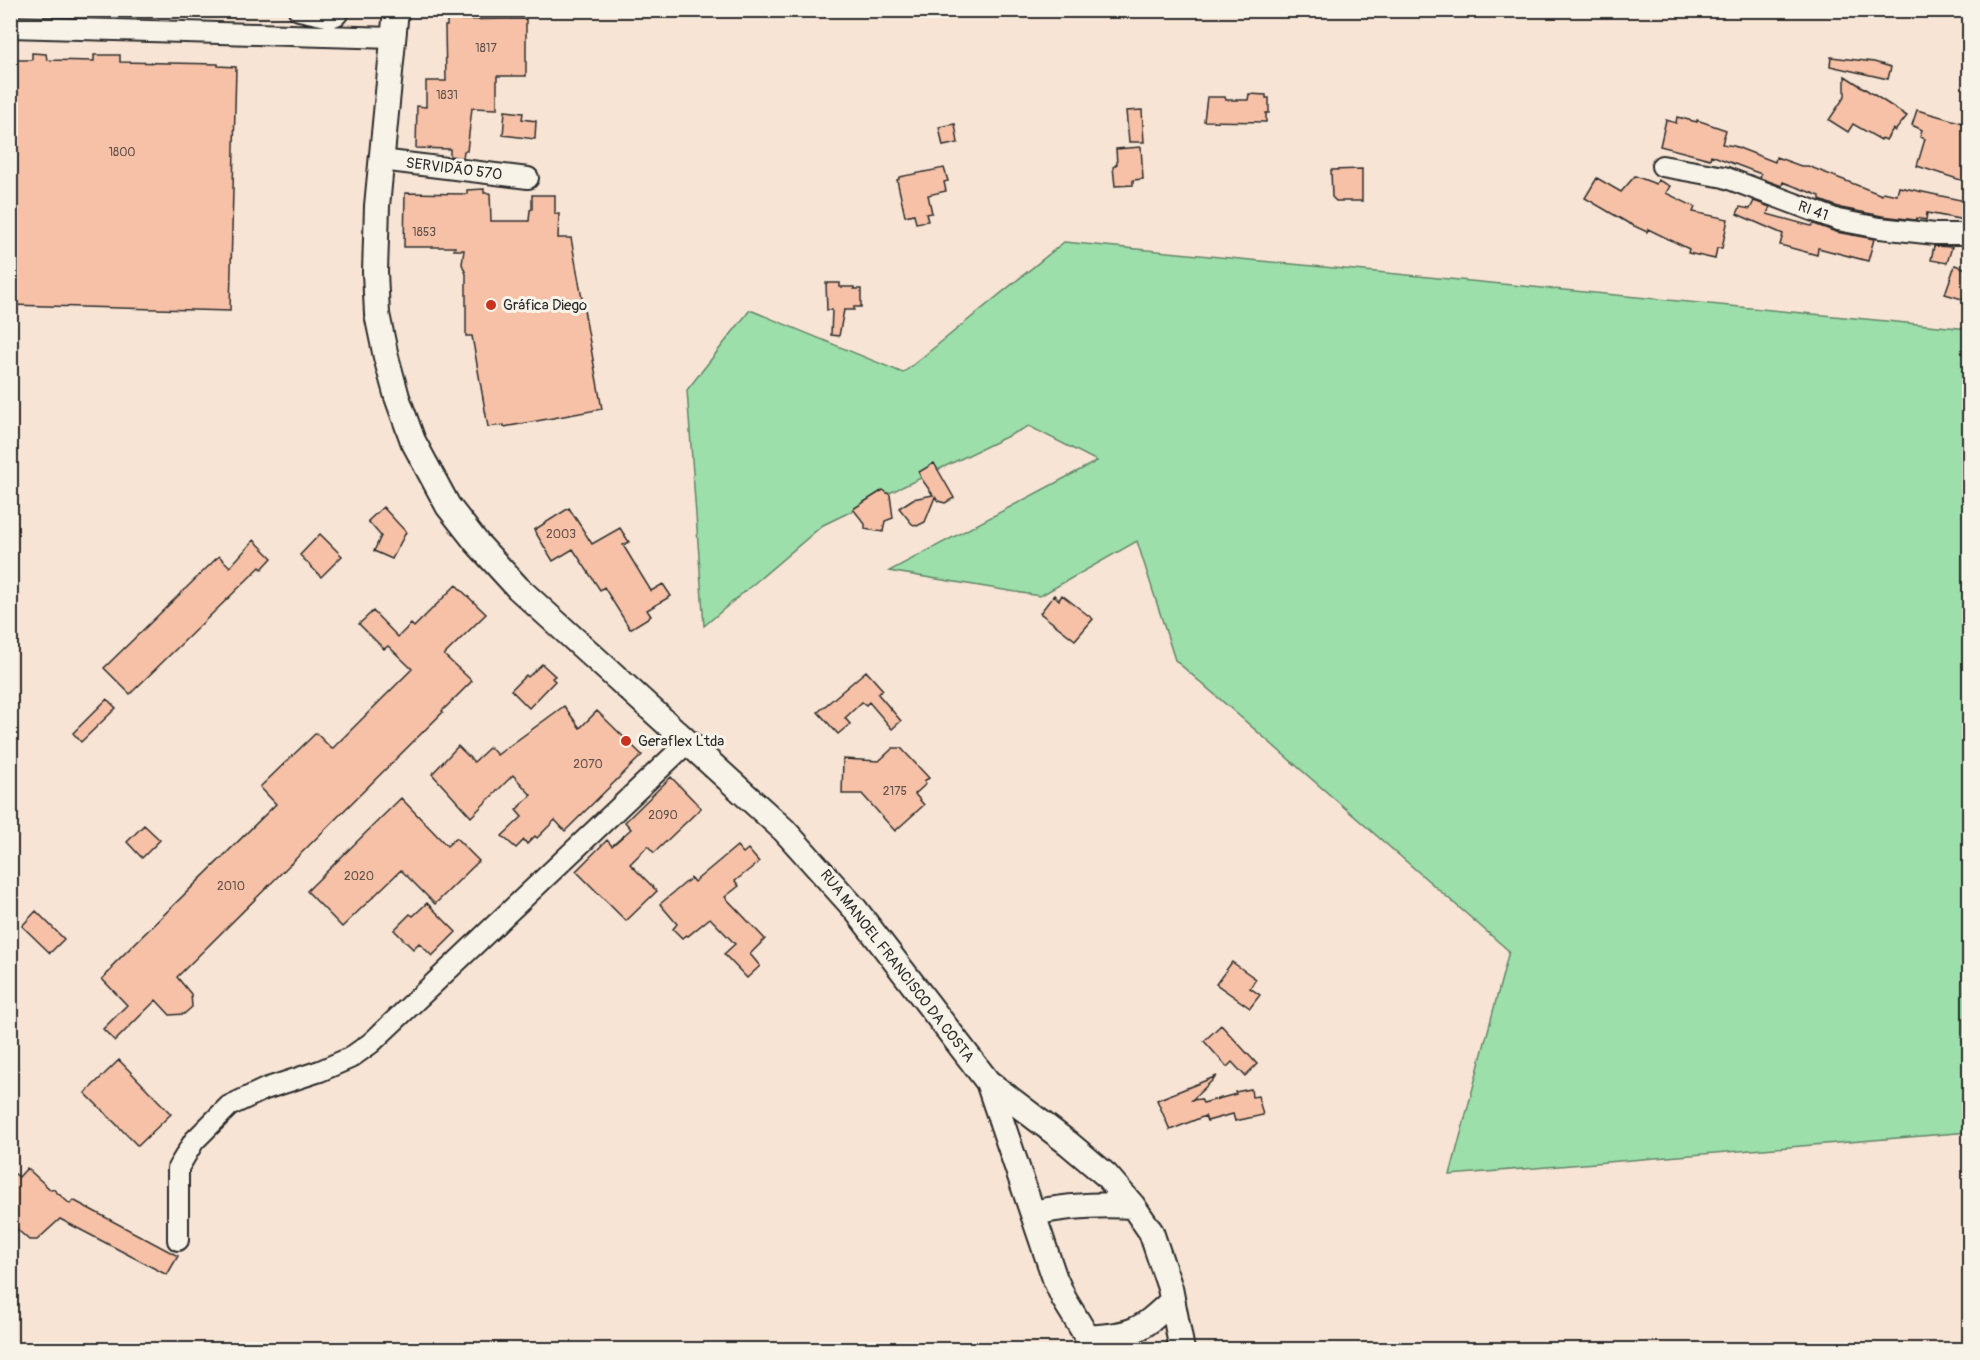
<svg xmlns="http://www.w3.org/2000/svg" width="1980" height="1360" viewBox="0 0 1980 1360" font-family="Pangolin,sans-serif">
	<style>
		.green { fill: #9cdfaa; stroke: #64856a; stroke-width: 1.5 }
		.building { fill: #f6c1a7; stroke: #2b2b2b; stroke-width: 1.5 }
		.lines { fill: none; stroke-linecap: round; stroke-linejoin: round }
		.minor-casing { stroke: #2b2b2b; stroke-width: 24 }
		.major-casing { stroke: #2b2b2b; stroke-width: 28 }
		.minor { stroke: #f7f3e8; stroke-width: 20 }
		.major { stroke: #f7f3e8; stroke-width: 24 }
		.poi-dot { fill: #c8321e; stroke: #f7f3e8; stroke-width: 2 }
		.labels { text-anchor: middle; dominant-baseline: central; stroke-width: 6; stroke-linejoin: round; paint-order: stroke }
		.number-label { font-size: 12px; fill: #5e504a }
		.street-label { font-size: 15px; fill: #2b2b2b; stroke: #f7f3e8 }
		.poi-label { font-size: 15px; fill: #2b2b2b; stroke: #f7f3e8; text-anchor: start }
	</style>
	<rect width="100%" height="100%" fill="#f7e4d4"/>
	<filter id="ink" filterUnits="userSpaceOnUse"><feTurbulence type="fractalNoise" baseFrequency=".0167" numOctaves="2"/><feDisplacementMap in="SourceGraphic" scale="12" xChannelSelector="R" yChannelSelector="G"/><feConvolveMatrix kernelMatrix="1 2 1 2 8 2 1 2 1" color-interpolation-filters="sRGB"/></filter>
	<g filter="url(#ink)">
		<path class="green" d="M1064,242L1969,329V1132L1450,1175L1509,951L1175,660L1137,541L1040,596L889,571L1097,461L1029,426L823,525L704,626L687,390L750,310L903,373Z"/>
		<path class="building" d="M526,19V76H497V109L472,108L467,151H464L463,158L450,156V149L416,148L417,106L426,107V81H446L445,26H447V20Z
			M32,53L46,54L47,60L94,61V55H120V62L218,64V66L236,67L230,311L10,305V60H32Z
			M1831,57L1874,62L1891,67L1888,79L1830,66Z
			M1845,76L1907,116L1895,131L1893,129L1886,140L1882,138L1881,140L1853,124L1848,132L1829,120L1845,96Z
			M1249,94L1266,95V98H1269V113H1266V122L1204,121L1207,97H1225L1226,100H1248Z
			M1142,110L1144,142H1129L1126,111Z
			M1917,110L1970,125V183L1917,166L1925,139L1920,137L1922,130L1912,125Z
			M505,111L523,113L522,119L536,121L535,139L503,135Z
			M1677,117L1697,122V120L1726,130L1722,144L1734,146L1775,162L1776,157L1801,166H1808L1882,195L1883,192L1897,195L1899,187L1970,202V221L1927,213L1926,220L1917,218L1916,220L1882,216L1841,208L1820,200V196L1783,182L1782,186L1760,178L1761,174L1711,155L1710,159L1660,146L1666,120L1676,123Z
			M955,124L958,143L943,146L939,127Z
			M1141,147L1143,179L1133,180V185L1115,186L1113,167L1117,164L1116,149Z
			M944,168L948,181L944,182L946,191L928,195L932,213L926,214L928,221L916,223L914,214L905,216L897,180L899,179V177Z
			M1362,169V201H1336L1332,197L1331,170Z
			M1635,176L1656,184L1658,180L1670,186L1666,193L1695,207L1693,212L1728,219L1722,248H1717L1715,259L1688,253L1689,249L1648,229L1647,232L1628,223L1585,198L1597,178L1621,192Z
			M484,189V193H490L491,221H529L530,210L532,209V195H555V214H559L558,238H571L602,409L504,427V425L488,427L472,336H466V274L462,264L464,250H454L455,247H404L405,193L467,194V190Z
			M1754,201L1770,207L1767,214L1811,226L1814,224L1836,232L1874,239L1868,261L1818,248L1817,255L1780,245L1783,234L1737,214L1740,207L1750,209Z
			M1934,246L1952,247L1947,263L1931,260Z
			M1955,265L1970,270V300L1966,299L1965,300L1945,294Z
			M826,283H840V287H854V289H861V307H854V310H844L839,336L831,335L832,310H827Z
			M934,463L954,498L945,503L938,501L935,497L925,522L917,526L912,524L899,508L913,499L933,495L921,478L919,472Z
			M883,490L890,495L893,518L885,521L883,532L865,529V524L853,509Z
			M383,507L406,532L392,559L374,551L381,536L368,521Z
			M569,508L592,544L620,528L629,542L623,545L651,591L663,584L671,596L647,610L651,616L630,629L604,587L600,590L573,549L553,561L534,530Z
			M320,534L342,556L321,577L300,555Z
			M254,540L272,558L262,569L260,567L130,694L104,668L219,556L230,567Z
			M456,585L486,614L444,655L472,681L442,711L443,712L177,977L191,994L192,1007L184,1014L170,1015L156,1000L115,1041L103,1029L127,1005L102,979L112,969L111,967L276,804L260,787L316,733L332,749L412,669L388,646L384,649L359,624L373,611L398,637L411,624L414,627Z
			M1054,595L1059,600L1062,595L1093,619L1075,640L1040,613Z
			M542,664L555,676L552,678L555,681L529,708L511,690L526,675L528,677Z
			M866,671L883,690L878,694L901,721L892,729L869,702L866,705L862,702L845,718L850,724L838,734L818,712Z
			M107,699L116,708L81,742L73,733Z
			M564,706L580,728L597,711L642,755L565,831L555,820L537,838L535,836L527,844L524,840L516,848L502,836L522,817L516,810L531,795L513,775L471,817L432,774L458,746L474,762L490,747L497,755Z
			M893,748H901L929,778L924,781L926,784L915,794L924,805L895,831L862,794H842L843,759L879,761Z
			M671,777L701,808L654,853L648,846L630,864L657,891L626,921L576,871L607,840L612,846L631,829L625,822Z
			M401,798L447,846L456,838L479,861L435,904L401,870L342,927L307,891Z
			M144,825L160,840L142,858L127,842Z
			M737,846L743,853L748,849L759,862L735,881L739,886L725,897L765,939L750,954L760,966L747,978L724,954L735,944L710,918L688,936L686,935L682,938L673,929L677,924L660,904L691,878L694,882Z
			M427,903L456,932L432,956L419,943L413,949L394,930L410,914L413,916Z
			M36,911L64,939L50,953L22,926Z
			M1232,962L1256,979L1250,988L1260,995L1250,1008L1216,984Z
			M1221,1025L1257,1064L1245,1076L1232,1062L1227,1067L1204,1041Z
			M119,1060L171,1114L138,1146L85,1093Z
			M1217,1076L1192,1100L1201,1099L1203,1103L1236,1094L1235,1092L1251,1089L1252,1097L1258,1096L1263,1115L1235,1121L1233,1114L1207,1121L1205,1116L1170,1130L1157,1100Z
			M27,1168L51,1190L53,1189L70,1204L73,1200L178,1256L167,1275L60,1219L37,1240H29L10,1223V1170L19,1177Z"/>
		<g class="lines">
			<defs>
				<path id="minor" d="M299,10L331,17L336,15L340,10
					M10,27L393,38
					M381,160L528,178
					M1662,166L1724,177L1838,220L1880,228L1935,234H1970
					M178,1240V1168L194,1141L229,1106L265,1089L320,1071L350,1058L371,1043L688,742"/>
				<path id="major" d="M396,10L377,206L375,272L377,314L386,357L397,397L413,441L448,506L477,543L518,588L784,830L855,909L988,1082L1068,1143L1106,1175L1133,1206L1151,1232L1170,1288L1182,1350
					M988,1082L1055,1279L1064,1299L1095,1350
					M1033,1213C1066,1206 1099,1204 1133,1206
					M1087,1338C1134,1334 1138,1333 1172,1301"/>
			</defs>
			<use href="#minor" class="minor-casing"/>
			<use href="#major" class="major-casing"/>
			<use href="#minor" class="minor"/>
			<use href="#major" class="major"/>
		</g>
	</g>
	<g class="poi-dot">
		<circle cx="491" cy="305" r="6"/>
		<circle cx="626" cy="741" r="6"/>
	</g>
	<g class="labels">
		<g class="number-label">
			<text x="486" y="48">1817</text>
			<text x="447" y="95">1831</text>
			<text x="122" y="152">1800</text>
			<text x="424" y="232">1853</text>
			<text x="561" y="534">2003</text>
			<text x="588" y="764">2070</text>
			<text x="895" y="791">2175</text>
			<text x="663" y="815">2090</text>
			<text x="359" y="876">2020</text>
			<text x="231" y="886">2010</text>
		</g>
		<g class="street-label">
			<text transform="translate(454 169) rotate(7)">SERVIDÃO 570</text>
			<text transform="translate(1813 211) rotate(20)">RI 41</text>
			<text transform="translate(897 966) rotate(52)">RUA MANOEL FRANCISCO DA COSTA</text>
		</g>
		<g class="poi-label">
			<text x="503" y="305">Gráfica Diego</text>
			<text x="638" y="741">Geraflex Ltda</text>
		</g>
	</g>
	<rect width="1980" height="1360" fill="none" stroke="#f7f3e8" stroke-width="36"/>
	<rect x="18" y="18" width="1944" height="1324" fill="none" stroke="#2b2b2b" stroke-width="2" filter="url(#ink)"/>
</svg>
